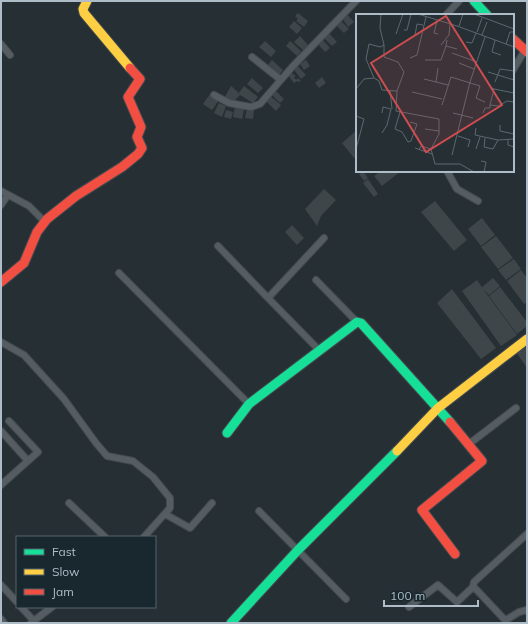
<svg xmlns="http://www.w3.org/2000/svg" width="528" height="624" viewBox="0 0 528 624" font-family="Mulish,sans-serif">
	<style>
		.building { fill: #3e464a }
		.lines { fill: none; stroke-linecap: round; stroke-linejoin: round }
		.street-casing { stroke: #444b4f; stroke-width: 8 }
		.fast-casing { stroke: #444b4f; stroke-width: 11 }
		.slow-casing { stroke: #444b4f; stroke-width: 11 }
		.jam-casing { stroke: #444b4f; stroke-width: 11 }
		.street { stroke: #555d62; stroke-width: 6 }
		.fast { stroke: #16e098; stroke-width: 9 }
		.slow { stroke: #ffcf43; stroke-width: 9 }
		.jam { stroke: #f24e42; stroke-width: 9 }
		.inset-road { fill: none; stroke: #5c686f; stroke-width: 1 }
		.view { fill: #cc4d50; fill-opacity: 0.15; stroke: #cc4d50; stroke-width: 2 }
		.inset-edge { fill: none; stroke: #aebdc7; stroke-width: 2 }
	</style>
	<rect width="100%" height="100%" fill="#262f34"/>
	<path class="building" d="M298,13L308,21L304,27L296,21L298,19L295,16Z
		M347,14L354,22L348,27L342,18Z
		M340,20L349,29L344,33L335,24Z
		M294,21L302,28L297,34L289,27Z
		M329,33L337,42L332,46L324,38Z
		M300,36L308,45L303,50L294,42Z
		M322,39L330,48L325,52L317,43Z
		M265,41L276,51L271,57L259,47Z
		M290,41L301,51L297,56L286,46Z
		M272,60L283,70L279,75L268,65Z
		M306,60L310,66L304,70L300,64Z
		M296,64L306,75L301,79L292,67Z
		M290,72L296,76L294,77L296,80L298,78L301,81L299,82L298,81L294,83L287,74Z
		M322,77L326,83L319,88L315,83Z
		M252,78L263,88L258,93L247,84Z
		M231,86L238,92V94L244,86L258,97L253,103L240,95L233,102L224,98Z
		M275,90L284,99L280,103L271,94Z
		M210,94L219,100L212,110L203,104Z
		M269,95L281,105L276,111L265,100Z
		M219,103L226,106L222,117L214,113Z
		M235,107L244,109L242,119L233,117Z
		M247,109L254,110L253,119L245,118Z
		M226,110L233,112L231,119L224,117Z
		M357,130V156L354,158L342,143Z
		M363,171L368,178L364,181L359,174Z
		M381,171H401L382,186L374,176Z
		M368,179L378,194L374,197L363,183Z
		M324,189L336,200L321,216L317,226L305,209Z
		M435,201L467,240L454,251L421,212Z
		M482,218L495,235L481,246L468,229Z
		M292,225L304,238L297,245L285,232Z
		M496,236L513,258L498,269L481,247Z
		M514,259L521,269L506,280L498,270Z
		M521,270L527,278V302L524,304L507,281Z
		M493,278L500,286L489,295L483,289L517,335L501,346L462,291L477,280L482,287Z
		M500,287L527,322V326L517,334L489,296Z
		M452,289L496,348L481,359L437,303Z
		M527,345V368L516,352Z"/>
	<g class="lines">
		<defs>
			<path id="street" d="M446,15L459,1
				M1,44L10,55
				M252,57L281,80
				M513,70L525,50
				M214,95L229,103L251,107L260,104L293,66L356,1
				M447,171L457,189L478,201
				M1,191L29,206L45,222
				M1,205L8,195
				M218,246L268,298
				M119,273L249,404
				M316,280L357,322
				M1,342L24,355L64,399L96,443L107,456L133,461L153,477L170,498V508L144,537
				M320,351L268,298L324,238
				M1,431L28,461
				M469,444L516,408
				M1,485L38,452L9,421
				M69,503L105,537
				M259,511L346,599
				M165,514L190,528L212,503
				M527,534L474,582L473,586L504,619L506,620L519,612L527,610
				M1,585L17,602
				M21,607L34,621
				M409,607L438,585L457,602L473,587
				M1,619L4,623
				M31,623L52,607"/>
			<path id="fast" d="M474,1L487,15
				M227,433L249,404L357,322L361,323L450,422
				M231,623L298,550L397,451"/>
			<path id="slow" d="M87,1L83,9L84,13L130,68
				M397,451L438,408L527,339"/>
			<path id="jam" d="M513,39L527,52
				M1,282L24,263L37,232L47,219L76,196L122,167L138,154L142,148L137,137L141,127L128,97L140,79L130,68
				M450,422L482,461L422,510L455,554"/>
		</defs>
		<use href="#street" class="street-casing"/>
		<use href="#fast" class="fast-casing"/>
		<use href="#slow" class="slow-casing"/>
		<use href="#jam" class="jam-casing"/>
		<use href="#street" class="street"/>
		<use href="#fast" class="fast"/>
		<use href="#slow" class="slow"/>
		<use href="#jam" class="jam"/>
	</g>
	<g transform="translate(356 14)">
		<rect width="158" height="158" fill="#262f34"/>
		<path class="inset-road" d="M62,0L101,12L158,33M118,0L158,15M81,7L78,19L82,20M103,12L107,0M48,16H51L55,0M121,18L126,4M40,20L47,0M59,21L61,10L67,11M126,21L131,8M91,26L90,32L101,35M139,26L136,38L145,41M110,28L116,29L120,19M150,30L154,18H158M28,31V43L42,48L48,58L41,77L40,97L83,105V120L75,135L79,150H104L118,158M85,31L93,21L94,10M96,39L121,48M54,44L61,41L70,3M69,46H85L90,32M103,49L118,55M82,54L80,68L92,71M132,58L158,66M18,64L23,67L26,76L41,77M68,65L80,68M139,68L144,55L158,57M136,74L138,75L134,91L142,92L151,87L158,88M0,75L8,65L18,64L10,45L13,30L24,33L28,31L24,14L25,0M138,75L158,79M34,76L36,95M56,78L86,85M86,91L95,63L124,72L120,84L129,88M44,98L39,115L46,118L52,128L55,127L61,110L54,108M26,99L27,93L35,95M97,99L117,104M127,99L129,94H134V91M0,102L8,105L0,135M144,111V117L158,120M120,114L119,121L142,126L158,125M69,115L83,117M26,119L31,111L35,95M102,122L114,126L112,133M129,124L128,133L137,135L142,126M152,125V131L158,133M59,134L76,140M120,135L124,123M63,136L65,132L75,135M96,141L114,68L129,23M125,147L130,148L128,158"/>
		<path class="view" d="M90,2L146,91L70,138L15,49Z"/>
		<rect width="158" height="158" class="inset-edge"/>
	</g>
	<rect width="528" height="624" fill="none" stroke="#aebdc7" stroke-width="4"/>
	<rect x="16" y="536" width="140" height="72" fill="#19272f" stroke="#55636c"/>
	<rect x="24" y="549" width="20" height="6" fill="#16e098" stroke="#55636c"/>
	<text x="52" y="556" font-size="12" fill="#aebdc7">Fast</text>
	<rect x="24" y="569" width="20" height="6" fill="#ffcf43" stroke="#55636c"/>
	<text x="52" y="576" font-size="12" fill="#aebdc7">Slow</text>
	<rect x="24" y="589" width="20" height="6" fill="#f24e42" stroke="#55636c"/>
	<text x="52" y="596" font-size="12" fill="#aebdc7">Jam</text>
	<path d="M384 600v6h94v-6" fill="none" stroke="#aebdc7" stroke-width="2"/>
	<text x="390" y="600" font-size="12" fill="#aebdc7" stroke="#19272f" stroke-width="3" paint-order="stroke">100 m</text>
</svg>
